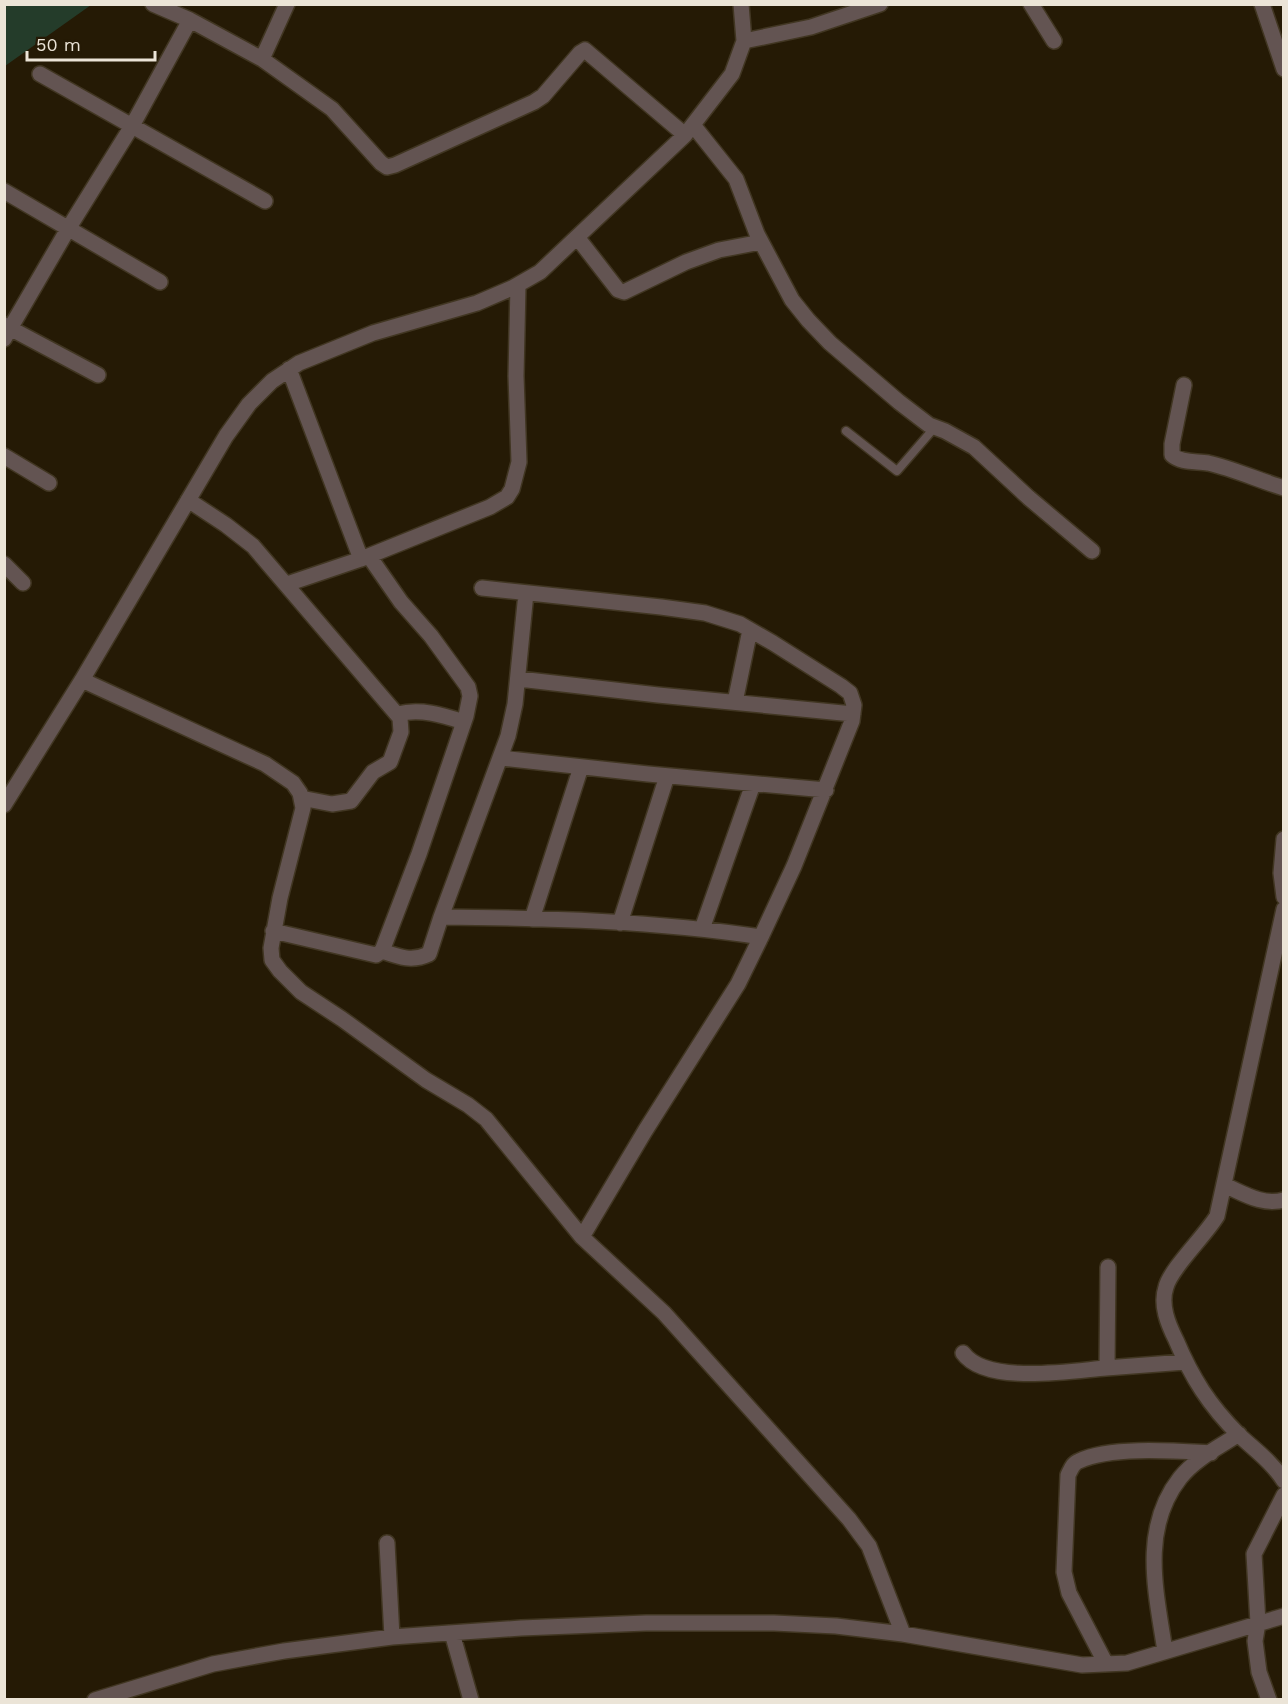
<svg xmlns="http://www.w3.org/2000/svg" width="1288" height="1704" viewBox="0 0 1288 1704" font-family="'Work Sans',sans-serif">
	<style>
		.green { fill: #243c2a }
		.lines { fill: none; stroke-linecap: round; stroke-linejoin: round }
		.lane-casing { stroke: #413622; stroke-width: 11 }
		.street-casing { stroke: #413622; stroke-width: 18 }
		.lane { stroke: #635452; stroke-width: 8 }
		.street { stroke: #635452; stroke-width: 15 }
	</style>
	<rect width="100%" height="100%" fill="#251a05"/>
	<path class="green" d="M5,4H91V5L5,66Z"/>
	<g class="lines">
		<defs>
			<path id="lane" d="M846,431L897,471L935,427"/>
			<path id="street" d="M1031,4L1054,41
				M1262,4L1284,69
				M190,20L262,59L332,109L381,163L387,167L395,165L534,102L543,96L580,53L585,50L685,135
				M744,41L811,27L880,4
				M262,59L287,4
				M40,74L265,201
				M693,125L736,179L757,234L792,300L808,320L830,343L899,402L929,425L945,431L974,447L1029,498L1092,551
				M4,191L160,282
				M577,237L618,290L624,292L686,262L719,250L761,242
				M4,325L98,375
				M4,339L68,229L132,126L190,20L153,4
				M289,369L361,559
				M1184,385L1172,444V455C1181,463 1196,461 1208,463C1234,469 1258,480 1284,488
				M4,456L49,483
				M188,500L226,525L253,546L400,718L401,732L390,762L373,772L351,801L332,804L301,798
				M4,564L23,583
				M287,584L361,559L490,507L507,497L512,489L519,462L516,376L518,285
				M482,588L661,607L705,613L740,624L773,643L841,686L850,693L854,705L852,721L794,866L761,937L738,984L645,1131L582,1237
				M526,593L515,704L508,736L441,917C548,918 656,921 761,937
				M519,679L658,695L853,714
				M82,680L265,764L293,783L300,793L303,808L280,898L271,948L272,960L280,971L301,992L342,1019L426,1080L468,1105L486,1119L582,1237L664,1313L849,1519L869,1546L903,1634
				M735,702L750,630
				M398,714C420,708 442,715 464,722
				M501,758L648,774L826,790
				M4,805L82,680L226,436L249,404L272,381L299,363L373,333L477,303L512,288L540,272L685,135L732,74L744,41L741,4
				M1284,839L1281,873L1284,897
				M1284,909L1217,1216C1205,1236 1171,1268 1166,1287C1160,1305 1168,1324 1176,1340C1192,1378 1209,1405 1239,1435C1255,1450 1272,1462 1284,1481
				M532,919L581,767
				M620,923L667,776
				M702,929L753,784
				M273,931L376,955L382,951L419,854L466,716L470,696L468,687L431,636L401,602L369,556
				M382,951C399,957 412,962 429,954L441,917
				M1224,1185C1243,1193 1262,1206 1284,1200
				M963,1353C986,1385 1070,1371 1106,1368C1132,1366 1158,1364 1185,1362
				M1107,1368L1108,1267
				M387,1543L392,1637
				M452,1633L471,1700
				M1165,1651C1156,1592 1140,1529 1180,1478C1195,1459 1219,1447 1239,1434
				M1106,1664L1069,1593L1064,1572L1068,1475C1071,1469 1073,1463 1079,1461C1110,1446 1176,1451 1211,1453
				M95,1700L213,1664L284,1651L392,1637L521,1628L646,1623H774L836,1626L903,1634L1082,1665L1127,1663L1284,1616
				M1269,1700L1259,1672L1255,1641L1258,1623L1254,1554L1284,1495"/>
		</defs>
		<use href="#lane" class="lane-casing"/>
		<use href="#street" class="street-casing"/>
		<use href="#lane" class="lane"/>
		<use href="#street" class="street"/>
	</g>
	<rect width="1288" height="1704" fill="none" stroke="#ebe4d7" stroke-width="12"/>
	<path d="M27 51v9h128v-9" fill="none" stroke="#ebe4d7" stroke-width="3"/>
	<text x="36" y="51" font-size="18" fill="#ebe4d7" stroke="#251a05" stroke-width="4.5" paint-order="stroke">50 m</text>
</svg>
